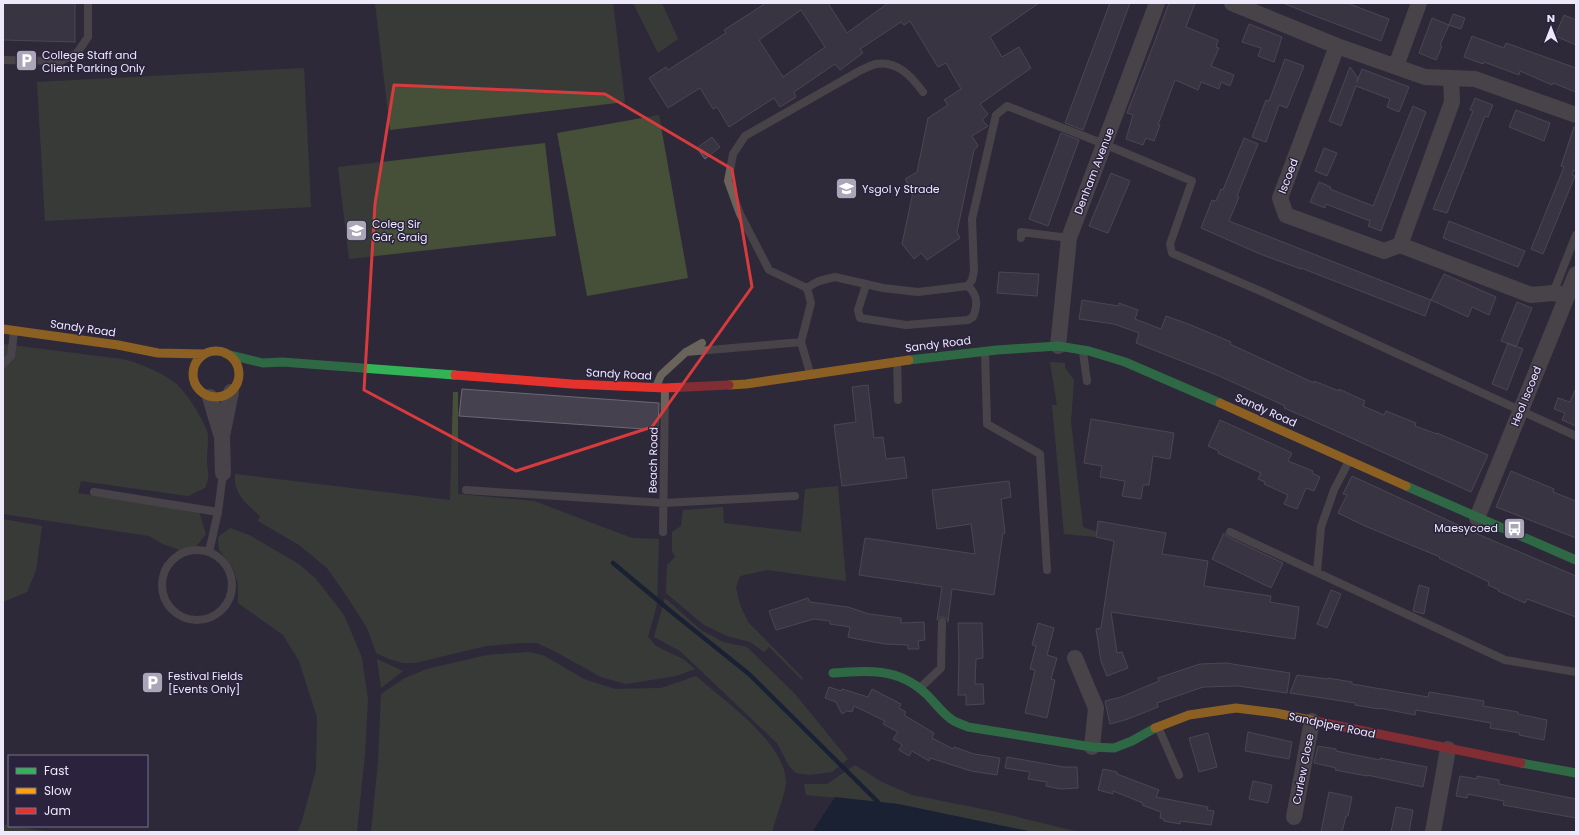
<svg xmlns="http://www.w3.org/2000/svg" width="1579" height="835" viewBox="0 0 1579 835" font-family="Poppins,sans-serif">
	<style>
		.green { fill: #464f38 }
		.water { fill: #04182a }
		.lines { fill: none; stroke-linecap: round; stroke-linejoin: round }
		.stream { stroke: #04182a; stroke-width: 4.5 }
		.building { fill: #46414e; stroke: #6d6875; fill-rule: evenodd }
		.lane { stroke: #69635c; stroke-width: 8 }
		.street { stroke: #69635c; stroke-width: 16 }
		.fast { stroke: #30b455; stroke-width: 9 }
		.slow { stroke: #ff9f0a; stroke-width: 9 }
		.jam { stroke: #e5322d; stroke-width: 9 }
		.marked { fill: none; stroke: #d83b3d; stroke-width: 3; stroke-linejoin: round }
		.labels { text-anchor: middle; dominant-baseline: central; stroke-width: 3; stroke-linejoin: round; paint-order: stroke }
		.poi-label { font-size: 11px; fill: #ede9fb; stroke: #2b233e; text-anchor: start }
		.street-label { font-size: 11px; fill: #ede9fb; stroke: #2b233e }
	</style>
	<rect width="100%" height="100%" fill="#2e2938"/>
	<path class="green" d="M375,3H613L625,102L390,130Z
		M633,3H662L678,39L658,53Z
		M304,68L311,207L45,221L37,82Z
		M659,115L688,278L587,296L557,133Z
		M545,143L556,236L349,259L338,167Z
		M3,344L122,359C137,362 163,373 175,383C185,390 203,419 207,431C209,439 207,450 207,459C207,473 211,473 205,488L188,496L81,481L78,493L199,512L206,534L195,548L179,550L163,544L149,536L3,514Z
		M1050,362L1065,363V368L1074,380L1071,422L1083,527L1097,532L1096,537L1064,534L1052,405H1057Z
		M453,392H458V494L534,501L632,538L659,539L657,604L648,637L656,646L683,659L695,669L676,676L626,684L601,677L556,652L537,643H521L486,646L415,663H403L389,659L376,653L367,628L346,595L327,568L299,545L258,521L260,516C247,504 233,494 235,474L450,500Z
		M838,486L846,581L768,570L740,576L736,587L740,605L748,622L803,678L802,680L769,647L764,652L750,642L727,636L704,625L666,593L667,565L675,557L672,551V532L681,526L683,510L723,507L724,523L801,532L805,489Z
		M3,519L42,526L36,570L27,592L3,602Z
		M230,528L249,535L299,564L316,579L344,615L362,658L368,700L365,754L357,832H297L301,824L316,770L317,717L299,661L283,635L238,603V584L233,568L219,550L218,537Z
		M665,598L701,630L723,642L747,647L795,694L848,759L832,772L810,775L796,773L789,766L777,743L680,651L654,637Z
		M529,652L543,655L584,679L615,689L661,688L696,676C724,701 785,742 786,782C786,791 775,821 772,832H371L378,762L381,694L405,678L427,669L487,655Z
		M377,659L403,671L381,688Z
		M855,765L880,781L912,795L997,812L1079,832H1033L898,804L806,795L804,784H827Z
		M3,824L9,826L52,832H3Z"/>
	<path class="water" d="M835,797L898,804L1033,832H812Z"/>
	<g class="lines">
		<path class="stream" d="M613,563L674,614L749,674L878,802"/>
	</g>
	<path class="building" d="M3,3H75V42L3,40Z
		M766,3H828L847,33L888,3H1039L990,37L1002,57L1019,47L1031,68L980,104L988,114L982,120L988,126L972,136L978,146L974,150L957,232L960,238L927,260L921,253L914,259L902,244L913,192L905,179L917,172L928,118L948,105L944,100L961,89L946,63L938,67L910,21L904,25L901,22L860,49L863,53L840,70L835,64L794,92L796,97L780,107L774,98L729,127L717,107L713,109L700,88L668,108L649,78L666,67L668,70L726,33L724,30ZM801,10L825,47L783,77L759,40Z
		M1110,3H1130L1083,130L1065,123Z
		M1169,3H1195L1186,27L1218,40L1216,47L1219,48L1211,66L1234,75L1230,86L1221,82L1219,89L1201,82L1198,90L1175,80L1158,125H1160L1154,141L1146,138L1143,145L1126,139L1133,115L1127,113L1155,41Z
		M1283,3H1347L1389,19L1381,41L1315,16Z
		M1453,14L1465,18L1461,29L1449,25Z
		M1564,15L1576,20V45L1555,36Z
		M1432,18L1449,25L1440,45L1442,46L1436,60L1419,53Z
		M1249,24L1282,37L1274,62L1258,56L1261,48L1242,42Z
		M1472,36L1504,48L1506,43L1576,68V92L1553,83L1552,85L1520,71L1519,75L1484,62L1483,64L1464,57Z
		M1285,59L1304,66L1287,108L1279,105L1266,142L1252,137L1266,100L1269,101Z
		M1350,67L1358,78L1357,82L1362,69L1409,87L1399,112L1387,107L1390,99L1356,86L1341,126L1329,121Z
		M1475,98L1493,105L1488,117L1485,116L1447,213L1433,209L1473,111L1470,110Z
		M1413,106L1426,112L1381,231L1368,226L1370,221L1326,204L1325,208L1310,202L1319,182L1331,187L1330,189L1373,206Z
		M1516,110L1550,123L1544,141L1509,127Z
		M1574,127H1576V170H1574L1572,175L1575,176L1543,254L1531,249L1564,167L1561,166Z
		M1061,133L1079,140L1048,226L1029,219Z
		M712,137L720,147L705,159L697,148Z
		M1244,138L1258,144L1237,196L1239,197L1229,221L1431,300L1425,316L1301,268V269L1260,254L1201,228L1212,200L1216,201L1221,189L1223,190Z
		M1324,148L1337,153L1327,176L1315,171Z
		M1111,173L1130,181L1108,233L1089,226Z
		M1449,221L1525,251L1518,267L1443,238Z
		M999,272L1039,274L1037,296L997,293Z
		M1444,274L1496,297L1489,315L1472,307L1468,317L1431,300Z
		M1082,300L1118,306L1119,303L1138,310L1135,319L1161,329L1166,316L1191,325L1231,342L1230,344L1314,383V381L1339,391V389L1365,401L1363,406L1384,415L1386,411L1416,423L1415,426L1437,434V433L1488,455L1471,492L1307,418L1284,408L1285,406L1217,375L1136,343L1139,333L1114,324L1079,319Z
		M1517,302L1532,308L1516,347L1501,341Z
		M1508,343L1523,349L1507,390L1492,384Z
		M868,385L874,438L883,437L886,459L904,457L907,478L842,486L834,425L856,422L852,387Z
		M1576,388V426L1562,420L1565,413L1554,409L1558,398L1570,402Z
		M462,389L659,403L658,430L459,416Z
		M1091,419L1174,433L1170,459L1153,456L1149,485H1143L1141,499L1122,496L1125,481L1100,477L1102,466L1084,463Z
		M1220,420L1292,453L1288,461L1313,471L1312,473L1320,477L1314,491L1306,488L1297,509L1284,504L1288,495L1264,484L1265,482L1258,479L1261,473L1218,453L1219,451L1208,446Z
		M1511,471L1554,489L1553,492L1576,501V538L1496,507Z
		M1352,476L1482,536L1576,576V617L1527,599L1525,603L1498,591L1499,590L1488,585L1489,582L1439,558L1440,557L1365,526L1338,513L1347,495L1343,494Z
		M1009,481L1011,497L1001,499L1005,533H1003L994,595L952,589L948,622L947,619L943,617H939L937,620L942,587L859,575L865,538L975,554L971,524L937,529L932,490Z
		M1098,521L1166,533L1162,554L1208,561L1204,586L1271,596L1270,602L1299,607L1295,639L1111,612L1117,653L1122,652L1128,668L1107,676L1101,661L1096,629L1101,628L1114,541L1096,537Z
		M1224,533L1228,537L1283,563L1271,588L1212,559Z
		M1419,585L1429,588L1424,614L1413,611Z
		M1331,590L1341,594L1327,628L1317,624Z
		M808,598L810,602L848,607L869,614L901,618V623L924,622L925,640L918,641L919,649H908V645L885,644L857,639L848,637L850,627L830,624V621L814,619L776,630L769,611Z
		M958,623H982L983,658L976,659L975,684H983L984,704L966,705V695H958L959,655Z
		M1038,623L1054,628L1047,655L1057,658L1051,679L1055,680L1047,718L1025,713L1035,670L1030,669L1036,646L1032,645Z
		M1226,663L1290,673L1287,693L1238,686L1203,687L1157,703L1158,707L1128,719L1110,724L1105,701L1121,697L1159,681L1158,678L1200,664Z
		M1297,675L1328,679V678L1352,682V684L1428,697L1429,692L1484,701L1483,706L1518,712V714L1547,720L1544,740L1519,735L1520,733L1490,728L1491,723L1416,710L1415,715L1379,708V709L1355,705V703L1290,693Z
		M829,687L841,691L842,689L868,697L872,689L901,704L899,708L906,712L904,715L934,733L932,738L953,749L954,747L974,754L1000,758L997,775L971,771L930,758L929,761L912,751L909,756L899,750L902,745L893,739L898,732L883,724L885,721L854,706L852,712L847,711L842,714L836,702L825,698Z
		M1248,732L1292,742L1289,759L1245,751Z
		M1208,733L1217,767L1199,772L1189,738Z
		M1318,746L1336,749V751L1380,760V758L1427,767L1423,787L1367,775V776L1335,770L1336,768L1314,763Z
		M1007,757L1064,767H1077L1078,788L1060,789L1046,786L1047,782L1028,779L1030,772L1005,768Z
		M1103,769L1117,772V774L1159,790L1156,797L1208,807L1207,810L1214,811L1211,825L1180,821V824L1164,821V819L1160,818L1161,812L1142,805L1143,803L1113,791V794L1098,790Z
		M1460,776L1477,779V776L1499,780V784L1576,799V818L1503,805L1504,801L1468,794L1467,798L1456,796Z
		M1253,781L1272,785L1268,803L1249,799Z
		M1329,792L1352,797L1348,816H1346L1342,832H1321Z
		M1396,807L1413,810L1409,832H1391Z"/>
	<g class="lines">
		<path class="lane" d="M3,60L61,61L77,53L88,37V3
			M1021,238V232L1069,238
			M968,286L972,280L974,271L972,219L996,115L1007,106L1104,144L1192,181L1170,244L1172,253L1265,293L1576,436
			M806,288L819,281L835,277L883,288L918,292L968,286C978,295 978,305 973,317L968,320L906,325L860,318L858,310L866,285
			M1553,293L1576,235
			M801,342L811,303L807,288L769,270L740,214L728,181L733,154L745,136L861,70C866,68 871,65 876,64C897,60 912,77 923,92
			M686,352L801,342L810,373
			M985,352L987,424L1040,454L1047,570
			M1083,352L1087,381
			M897,361L898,400
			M3,364L11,356L14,332
			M656,387L661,375L686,352L702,343
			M466,490L664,503L795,496
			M94,492L218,512
			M663,532L665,389
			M1230,532L1505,660L1576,672
			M162 585a35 35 0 1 1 70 0a35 35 0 1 1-70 0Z
			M209,552L218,512L223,473
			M1317,572L1321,527L1334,490L1349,461
			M920,688L941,668L942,622
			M1158,727L1179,775"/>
		<path class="street" d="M1232,3L1337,46L1425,77L1475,79L1576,115
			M1337,46L1280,198L1286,215L1384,251L1400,245L1531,295L1553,293L1566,295
			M1396,66L1419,3
			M1400,245L1452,102L1451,78
			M1058,346L1069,238L1157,3
			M210,397L221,434
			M223,473L222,436L231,392
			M1477,518L1576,274
			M1075,658L1096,708L1092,747
			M1294,817L1312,721
			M1433,832L1448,749"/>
		<path class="fast" d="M226,354L263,363L282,362L455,375
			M909,360L997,350L1058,346L1089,351L1125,362L1220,403
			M1406,486L1576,560
			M833,673C866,670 899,668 925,693C934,701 941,712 951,719C956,723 962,724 968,727L1092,747L1114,748L1132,741L1155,728
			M1521,763L1576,773"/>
		<path class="slow" d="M3,329L118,345L158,353L204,354
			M193 374a23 23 0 1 1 46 0a23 23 0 1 1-46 0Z
			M729,385L746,384L909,360
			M1220,403L1406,486
			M1155,728L1189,715L1236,708L1276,713L1315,721"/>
		<path class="jam" d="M455,375L572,384L665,388L729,385
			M1315,721L1521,763"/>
	</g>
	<path d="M0 0H1579V835H0ZM394,85L605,94L732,169L752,287L652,427L516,471L364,390L375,204Z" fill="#2e2938" fill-opacity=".55" fill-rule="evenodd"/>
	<path class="marked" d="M394,85L605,94L732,169L752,287L652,427L516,471L364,390L375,204Z"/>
	<defs>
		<symbol id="parking-square" viewBox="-11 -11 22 22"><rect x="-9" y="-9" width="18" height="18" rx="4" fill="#aaa6b7" stroke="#2b233e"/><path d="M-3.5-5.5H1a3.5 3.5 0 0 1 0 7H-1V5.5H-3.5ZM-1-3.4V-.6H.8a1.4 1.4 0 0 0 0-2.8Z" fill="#fff"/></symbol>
		<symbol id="school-square" viewBox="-11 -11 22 22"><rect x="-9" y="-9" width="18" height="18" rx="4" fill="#aaa6b7" stroke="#2b233e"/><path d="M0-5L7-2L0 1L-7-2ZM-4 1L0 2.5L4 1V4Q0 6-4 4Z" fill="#fff"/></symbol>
		<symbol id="university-square" viewBox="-11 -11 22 22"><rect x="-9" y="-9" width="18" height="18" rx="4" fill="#aaa6b7" stroke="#2b233e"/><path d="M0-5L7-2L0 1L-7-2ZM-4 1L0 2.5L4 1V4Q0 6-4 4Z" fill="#fff"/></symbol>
		<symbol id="bus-square" viewBox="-11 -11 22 22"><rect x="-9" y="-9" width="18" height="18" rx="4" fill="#aaa6b7" stroke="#2b233e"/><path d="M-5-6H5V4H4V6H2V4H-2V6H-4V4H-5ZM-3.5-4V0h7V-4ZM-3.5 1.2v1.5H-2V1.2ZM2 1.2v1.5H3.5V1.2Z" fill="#fff"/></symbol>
	</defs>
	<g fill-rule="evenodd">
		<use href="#parking-square" x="14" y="48" width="25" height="25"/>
		<use href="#school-square" x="834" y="176" width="25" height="25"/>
		<use href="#university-square" x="344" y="218" width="25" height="25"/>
		<use href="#bus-square" x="1502" y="516" width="25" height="25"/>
		<use href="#parking-square" x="140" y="670" width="25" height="25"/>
	</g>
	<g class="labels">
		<g class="poi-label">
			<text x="42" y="55">College Staff and<tspan x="42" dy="13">Client Parking Only</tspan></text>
			<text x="862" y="189">Ysgol y Strade</text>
			<text x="372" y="224">Coleg Sir<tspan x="372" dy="13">Gâr, Graig</tspan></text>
			<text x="1498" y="528" text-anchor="end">Maesycoed</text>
			<text x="168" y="676">Festival Fields<tspan x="168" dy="13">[Events Only]</tspan></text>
		</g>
		<g class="street-label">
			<text transform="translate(1094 171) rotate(-69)">Denham Avenue</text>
			<text transform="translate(1288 176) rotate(-69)">Iscoed</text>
			<text transform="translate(83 328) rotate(8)">Sandy Road</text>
			<text transform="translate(938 344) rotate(-7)">Sandy Road</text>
			<text transform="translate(619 374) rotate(3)">Sandy Road</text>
			<text transform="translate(1526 396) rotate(-68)">Heol Iscoed</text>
			<text transform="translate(1266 410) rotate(24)">Sandy Road</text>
			<text transform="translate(653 460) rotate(-89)">Beach Road</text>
			<text transform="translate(1332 725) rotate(12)">Sandpiper Road</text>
			<text transform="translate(1303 769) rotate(-79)">Curlew Close</text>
		</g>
	</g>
	<rect width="1579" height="835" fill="none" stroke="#ede9fb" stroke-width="8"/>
	<rect x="8" y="755" width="140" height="72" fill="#2b233e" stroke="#79728a"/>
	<rect x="16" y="768" width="20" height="6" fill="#30b455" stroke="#79728a"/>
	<text x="44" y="775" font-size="12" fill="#ede9fb">Fast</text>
	<rect x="16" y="788" width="20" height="6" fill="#ff9f0a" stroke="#79728a"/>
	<text x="44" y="795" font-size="12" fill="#ede9fb">Slow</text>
	<rect x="16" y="808" width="20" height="6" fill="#e5322d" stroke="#79728a"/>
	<text x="44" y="815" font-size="12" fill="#ede9fb">Jam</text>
	<g transform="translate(1551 28)" stroke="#2b233e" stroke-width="3" paint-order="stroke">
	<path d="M0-3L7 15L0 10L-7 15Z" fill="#ede9fb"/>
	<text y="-6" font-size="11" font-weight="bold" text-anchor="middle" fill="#ede9fb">N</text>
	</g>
</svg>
